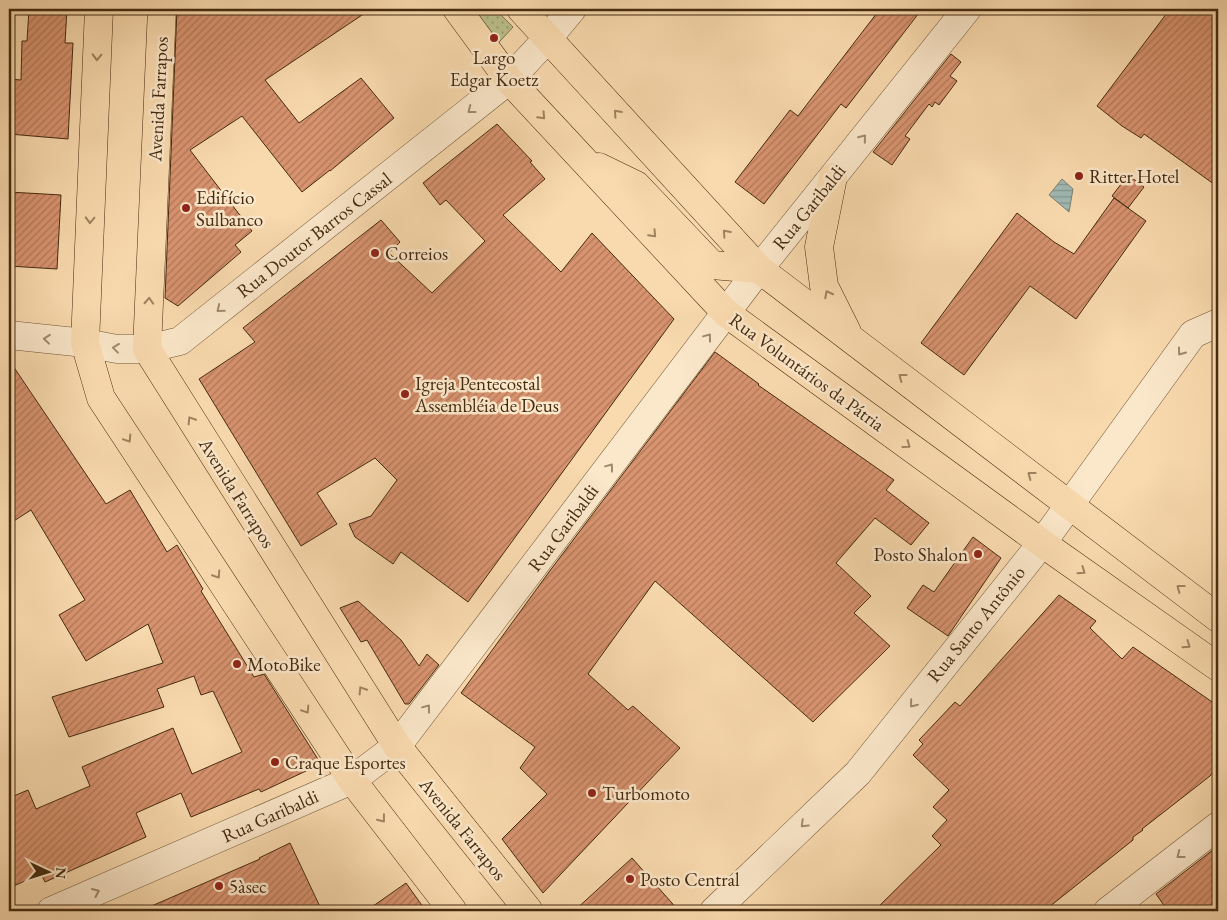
<svg xmlns="http://www.w3.org/2000/svg" width="1227" height="920" viewBox="0 0 1227 920" font-family="'EB Garamond',serif">
	<style>
		.grass { fill: url(#grass-dots); stroke: #80764e }
		.water { fill: url(#water-rules); stroke: #7c8072 }
		.building { fill: url(#building-hatch); stroke: #452b10 }
		.lines { fill: none; stroke-linecap: round; stroke-linejoin: round }
		.minor-casing { stroke: #725738; stroke-width: 29 }
		.major-casing { stroke: #452b10; stroke-width: 29 }
		.minor { stroke: #fbe7ca; stroke-width: 28 }
		.major { stroke: #f9daae; stroke-width: 28 }
		.oneway { stroke: #9f825f }
		.oneway2 { stroke: #a0896d }
		.poi-dot { fill: #8f2418; stroke: #fbe7ca; stroke-width: 2 }
		.labels { text-anchor: middle; dominant-baseline: central; stroke-width: 5; stroke-linejoin: round; paint-order: stroke }
		.poi-label { font-size: 19px; fill: #452b10; stroke: #fbe7ca; text-anchor: start }
		.street-label { font-size: 19px; fill: #452b10; stroke: #fbe7ca }
	</style>
	<defs>
		<pattern id="grass-dots" width="8" height="8" patternUnits="userSpaceOnUse" patternTransform="scale(1.25)"><rect width="8" height="8" fill="#bcc08b"/><path d="M2 2h.1M6 6h.1" fill="none" stroke="#9b9c70" stroke-width="1.8" stroke-linecap="round"/></pattern>
		<pattern id="water-rules" width="6" height="5" patternUnits="userSpaceOnUse" patternTransform="scale(1.25)"><rect width="6" height="5" fill="#a0b9b3"/><path d="M0 2.5h6" fill="none" stroke="#849790"/></pattern>
		<pattern id="building-hatch" width="6" height="6" patternUnits="userSpaceOnUse" patternTransform="scale(1.25)"><rect width="6" height="6" fill="#d8936f"/><path d="M-1 1l2-2M0 6l6-6M5 7l2-2" fill="none" stroke="#b1785a"/></pattern>
	</defs>
	<rect width="100%" height="100%" fill="#f9daae"/>
	<filter id="stains"><feTurbulence type="fractalNoise" baseFrequency=".004" numOctaves="4"/><feColorMatrix values="0 0 0 0 .2 0 0 0 0 .09 0 0 0 0 .02 0 0 0 .5 -.17"/></filter>
	<radialGradient id="worn" r=".72"><stop offset=".6" stop-color="#630" stop-opacity="0"/><stop offset="1" stop-color="#630" stop-opacity=".3"/></radialGradient>
	<path class="grass" d="M465,9H495L513,27L493,49Z"/>
	<path class="water" d="M1062,179L1073,189L1069,212L1049,195Z"/>
	<path class="building" d="M29,9H67L65,43H73L68,139L9,134V79L21,80L22,41H27Z
		M177,9H371L265,80L299,123L361,78L394,118L330,171V170L302,192L242,116L190,150L252,231L235,245L241,252L178,306L165,298Z
		M880,9H922L846,108L841,104L764,204L735,182L790,110L798,116Z
		M1170,9H1218V187L1144,134L1141,138L1122,126L1097,106Z
		M951,54L961,62L950,76L957,81L939,105L935,102L932,107L929,104L905,136L910,139L892,165L873,152Z
		M497,124L532,161L530,162L545,179L503,215L561,272L592,233L674,319L468,602L401,552L393,564L355,537L349,524L371,516L397,480L375,458L317,493L337,524L301,546L199,379L255,342L243,328L381,220L400,242L389,253L432,293L485,241L446,200L440,205L423,183Z
		M1128,175L1144,187L1128,208L1112,196Z
		M9,192L61,195L57,269L9,266Z
		M1114,198L1146,221L1076,319L1030,286L964,375L921,343L1017,213L1054,242L1074,254Z
		M715,352L759,384L758,385L894,480L886,490L929,523L911,545L875,518L836,563L871,596L854,613L890,646L813,722L655,581L588,674L628,710L633,706L680,748L543,893L502,839L547,794L520,768L535,747L461,693L549,572Z
		M9,360L106,504L130,490L167,552L177,545L203,589L201,591L254,677L264,674L321,764L261,792L259,789L191,817L181,793L136,813L146,837L45,882L41,874L9,888V798L28,790L36,809L90,786L82,767L173,728L192,774L242,752L213,691L201,695L194,676L157,689L164,707L69,737L52,697L163,663L148,624L86,661L59,615L85,600L31,510L9,524Z
		M973,537L1001,558L948,636L907,608L923,585L934,592Z
		M1059,595L1096,621L1090,628L1122,659L1133,647L1218,706V765L1210,776L1142,829L1143,830L1133,837V840L1044,911H874L941,845L932,836L947,820L933,807L949,790L913,755L923,744L919,740L955,702L960,706Z
		M358,601L401,640L419,666L427,654L439,665L409,704H405L367,640L361,642L340,608Z
		M290,843L322,911H140L260,859L259,858Z
		M1218,846V911H1168L1156,894Z
		M632,858L679,911H574Z
		M406,883L426,911H366Z"/>
	<g class="lines">
		<defs>
			<path id="minor" d="M9,335L85,343L117,349H147L180,341L509,80L548,38L572,9
				M51,911L352,780L397,746L759,269L967,9
				M714,911L858,773L1042,543L1193,334L1218,323
				M1108,911L1218,826"/>
			<path id="major" d="M99,9L85,343L101,398L352,780L453,911
				M162,9L147,349L397,746L529,911
				M457,9L509,80L726,313L1042,543L1218,667
				M521,9L759,269L1218,618
				M599,167L636,185L712,265L759,269
				M833,177L819,247L824,286L847,332"/>
		</defs>
		<use href="#minor" class="minor-casing"/>
		<use href="#major" class="major-casing"/>
		<use href="#minor" class="minor"/>
		<use href="#major" class="major"/>
	</g>
	<defs><path id="oneway-chevron" d="M-2-3.5L2.5 0L-2 3.5" fill="none" stroke-width="1.6" stroke-linecap="round" stroke-linejoin="round" transform="scale(1.25)"/></defs>
	<g class="oneway">
		<use href="#oneway-chevron" transform="translate(97 57) rotate(92)"/>
		<use href="#oneway-chevron" transform="translate(617 113) rotate(-132)"/>
		<use href="#oneway-chevron" transform="translate(542 116) rotate(47)"/>
		<use href="#oneway-chevron" transform="translate(90 220) rotate(92)"/>
		<use href="#oneway-chevron" transform="translate(726 233) rotate(-132)"/>
		<use href="#oneway-chevron" transform="translate(653 234) rotate(47)"/>
		<use href="#oneway-chevron" transform="translate(828 294) rotate(-117)"/>
		<use href="#oneway-chevron" transform="translate(149 301) rotate(-87)"/>
		<use href="#oneway-chevron" transform="translate(902 377) rotate(-143)"/>
		<use href="#oneway-chevron" transform="translate(191 420) rotate(-122)"/>
		<use href="#oneway-chevron" transform="translate(128 439) rotate(57)"/>
		<use href="#oneway-chevron" transform="translate(907 445) rotate(36)"/>
		<use href="#oneway-chevron" transform="translate(1031 475) rotate(-143)"/>
		<use href="#oneway-chevron" transform="translate(1082 571) rotate(35)"/>
		<use href="#oneway-chevron" transform="translate(217 575) rotate(57)"/>
		<use href="#oneway-chevron" transform="translate(1180 588) rotate(-143)"/>
		<use href="#oneway-chevron" transform="translate(1187 645) rotate(35)"/>
		<use href="#oneway-chevron" transform="translate(362 690) rotate(-122)"/>
		<use href="#oneway-chevron" transform="translate(306 710) rotate(57)"/>
		<use href="#oneway-chevron" transform="translate(382 819) rotate(52)"/>
	</g>
	<g class="oneway2">
		<use href="#oneway-chevron" transform="translate(471 110) rotate(142)"/>
		<use href="#oneway-chevron" transform="translate(863 138) rotate(-51)"/>
		<use href="#oneway-chevron" transform="translate(220 309) rotate(141)"/>
		<use href="#oneway-chevron" transform="translate(708 337) rotate(-53)"/>
		<use href="#oneway-chevron" transform="translate(47 339) rotate(-174)"/>
		<use href="#oneway-chevron" transform="translate(116 348) rotate(-173)"/>
		<use href="#oneway-chevron" transform="translate(1181 352) rotate(126)"/>
		<use href="#oneway-chevron" transform="translate(610 467) rotate(-53)"/>
		<use href="#oneway-chevron" transform="translate(913 704) rotate(129)"/>
		<use href="#oneway-chevron" transform="translate(427 708) rotate(-53)"/>
		<use href="#oneway-chevron" transform="translate(804 824) rotate(136)"/>
		<use href="#oneway-chevron" transform="translate(1180 855) rotate(142)"/>
		<use href="#oneway-chevron" transform="translate(96 892) rotate(-24)"/>
	</g>
	<g class="poi-dot">
		<circle cx="494" cy="38" r="5"/>
		<circle cx="1079" cy="176" r="5"/>
		<circle cx="186" cy="208" r="5"/>
		<circle cx="375" cy="253" r="5"/>
		<circle cx="405" cy="394" r="5"/>
		<circle cx="978" cy="554" r="5"/>
		<circle cx="237" cy="664" r="5"/>
		<circle cx="275" cy="762" r="5"/>
		<circle cx="592" cy="793" r="5"/>
		<circle cx="630" cy="879" r="5"/>
		<circle cx="219" cy="886" r="5"/>
	</g>
	<g class="labels">
		<g class="poi-label">
			<text x="494" y="57" text-anchor="middle">Largo<tspan x="494" dy="22">Edgar Koetz</tspan></text>
			<text x="1089" y="176">Ritter Hotel</text>
			<text x="196" y="197">Edifício<tspan x="196" dy="22">Sulbanco</tspan></text>
			<text x="385" y="253">Correios</text>
			<text x="415" y="383">Igreja Pentecostal<tspan x="415" dy="22">Assembléia de Deus</tspan></text>
			<text x="968" y="554" text-anchor="end">Posto Shalon</text>
			<text x="247" y="664">MotoBike</text>
			<text x="285" y="762">Craque Esportes</text>
			<text x="602" y="793">Turbomoto</text>
			<text x="640" y="879">Posto Central</text>
			<text x="229" y="886">5àsec</text>
		</g>
		<g class="street-label">
			<text transform="translate(158 99) rotate(-87)">Avenida Farrapos</text>
			<text transform="translate(809 207) rotate(-51)">Rua Garibaldi</text>
			<text transform="translate(314 235) rotate(-38)">Rua Doutor Barros Cassal</text>
			<text transform="translate(807 372) rotate(36)">Rua Voluntários da Pátria</text>
			<text transform="translate(237 493) rotate(58)">Avenida Farrapos</text>
			<text transform="translate(563 528) rotate(-53)">Rua Garibaldi</text>
			<text transform="translate(976 624) rotate(-51)">Rua Santo Antônio</text>
			<text transform="translate(270 816) rotate(-24)">Rua Garibaldi</text>
			<text transform="translate(463 829) rotate(51)">Avenida Farrapos</text>
		</g>
	</g>
	<rect width="1227" height="920" fill="none" stroke="#f9daae" stroke-width="30"/>
	<rect x="10" y="10" width="1207" height="900" fill="none" stroke="#452b10" stroke-width="2.5"/>
	<rect x="15" y="15" width="1197" height="890" fill="none" stroke="#452b10"/>
	<g transform="translate(48 872) rotate(94)" stroke="#fbe7ca" stroke-width="4" paint-order="stroke">
	<path d="M0-4L9 19L0 12L-9 19Z" fill="#452b10"/>
	<text y="-8" font-size="14" font-weight="bold" text-anchor="middle" fill="#452b10">N</text>
	</g>
	<rect width="100%" height="100%" filter="url(#stains)"/>
	<rect width="100%" height="100%" fill="url(#worn)"/>
</svg>
